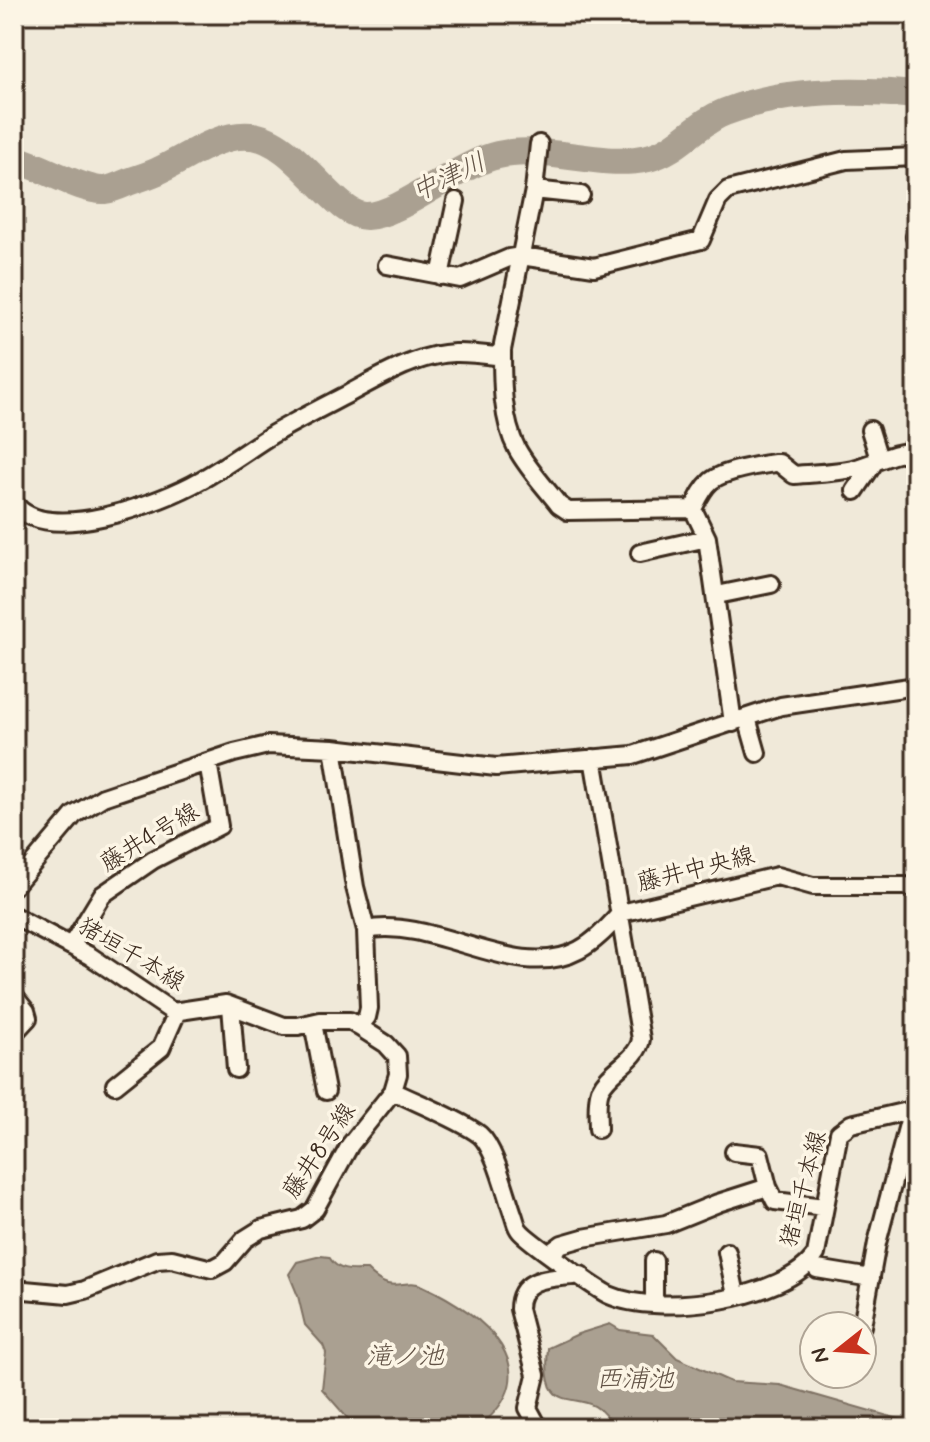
<svg xmlns="http://www.w3.org/2000/svg" width="930" height="1442" viewBox="0 0 930 1442" font-family="Mynerve,'Klee One',sans-serif">
	<style>
		.water { fill: #aaa091; stroke: #7e7163; stroke-width: 2 }
		.lines { fill: none; stroke-linecap: round; stroke-linejoin: round }
		.river { stroke: #aaa091; stroke-width: 28 }
		.minor-casing { stroke: #3b2a1e; stroke-width: 22 }
		.minor { stroke: #fcf5e5; stroke-width: 16 }
		.labels { text-anchor: middle; dominant-baseline: central; stroke-width: 7; stroke-linejoin: round; paint-order: stroke }
		.street-label { font-size: 24px; fill: #3b2a1e; stroke: #fcf5e5 }
		.water-label { font-size: 26px; font-style: italic; fill: #625346; stroke: #fcf5e5 }
	</style>
	<rect width="100%" height="100%" fill="#f0e9d9"/>
	<filter id="ink" filterUnits="userSpaceOnUse"><feTurbulence type="fractalNoise" baseFrequency=".0125" numOctaves="2"/><feDisplacementMap in="SourceGraphic" scale="16" xChannelSelector="R" yChannelSelector="G"/><feConvolveMatrix kernelMatrix="1 2 1 2 8 2 1 2 1" color-interpolation-filters="sRGB"/></filter>
	<g filter="url(#ink)">
		<path class="water" d="M321,1256L329,1257C339,1273 351,1270 367,1270C394,1298 403,1276 423,1286C482,1313 554,1370 477,1428H356L322,1389L326,1353L323,1345L305,1325L298,1296L289,1274L297,1262Z
			M610,1324L620,1330L653,1334L677,1358L731,1382L780,1385L916,1424V1428H613C589,1374 540,1432 548,1348L578,1334Z"/>
		<g class="lines">
			<path class="river" d="M14,159C40,165 83,192 105,190C112,189 121,185 128,182C139,178 151,175 162,169C189,156 219,133 251,136C296,139 335,218 367,216C401,215 457,164 498,155C547,144 598,169 648,158C678,151 696,123 725,112C784,89 854,89 916,95"/>
			<defs>
				<path id="minor" d="M539,144L534,190L502,350C502,381 502,421 517,449C528,469 545,487 559,505L568,511L693,509L707,538L733,723
					M534,190L581,195
					M915,237H916
					M387,265L460,279L509,258L521,256L594,267L701,240L718,200L728,190L846,160L916,157
					M440,276L456,201
					M870,430L879,459
					M855,491L876,460
					M14,503C46,547 163,502 201,480C226,466 249,449 273,434C297,420 323,407 348,394C369,383 390,370 413,362C446,350 463,352 496,356L502,350
					M693,509C698,499 702,489 711,481C723,471 759,465 775,463H779L794,475C814,473 834,473 853,469C876,463 892,452 916,451
					M640,553L707,538
					M717,595L771,584
					M747,718L757,753
					M333,748L355,887L366,930
					M593,758L641,1039C638,1060 609,1070 600,1090C596,1101 598,1117 598,1129
					M14,886L74,815L103,797L234,753L268,745L333,748L496,767L633,755L781,706L916,686
					M14,916L90,956L173,1012L226,1004L284,1026H298L320,1021H350L386,1044L397,1056L398,1074L393,1091C415,1102 463,1121 480,1135C495,1148 506,1195 513,1214C515,1219 516,1227 520,1231C527,1240 598,1290 609,1295C658,1317 786,1300 816,1254L839,1133L851,1124L916,1109
					M71,946L102,895L153,860L219,826L208,762
					M14,996L26,1011L28,1018L14,1033
					M231,1006L236,1069
					M313,1023L326,1091
					M359,1027L367,1017L369,1008L366,930C436,916 516,984 579,950C596,941 608,927 621,913L777,876L813,886H906L916,890
					M115,1085L161,1048L177,1012
					M734,1152L760,1155L768,1187L775,1201L824,1207
					M727,1252L736,1295
					M550,1253L562,1244L583,1238L666,1224L718,1203L768,1187
					M654,1261V1304
					M817,1269L871,1278
					M14,1289L68,1294L85,1290L157,1260L172,1259L212,1269L225,1262L245,1239L261,1229L302,1219L315,1209L350,1145L393,1091
					M862,1326L877,1243L912,1109
					M539,1428L528,1408L536,1375L519,1309C519,1274 555,1279 581,1275"/>
			</defs>
			<use href="#minor" class="minor-casing"/>
			<use href="#minor" class="minor"/>
		</g>
	</g>
	<g class="labels">
		<g class="street-label">
			<text transform="translate(150 838) rotate(-31)">藤井4号線</text>
			<text transform="translate(696 870) rotate(-14)">藤井中央線</text>
			<text transform="translate(131 955) rotate(31)">猪垣千本線</text>
			<text transform="translate(320 1151) rotate(-56)">藤井8号線</text>
			<text transform="translate(804 1189) rotate(-75)">猪垣千本線</text>
		</g>
		<g class="water-label">
			<text transform="translate(449 178) rotate(-25)">中津川</text>
			<text x="405" y="1357">滝ノ池</text>
			<text x="635" y="1380">西浦池</text>
		</g>
	</g>
	<rect width="930" height="1442" fill="none" stroke="#fcf5e5" stroke-width="48"/>
	<rect x="24" y="24" width="882" height="1394" fill="none" stroke="#3b2a1e" stroke-width="3" filter="url(#ink)"/>
	<g transform="translate(838 1350) rotate(253)"><circle r="38" fill="#fcf5e5" stroke="#afa495" stroke-width="2"/>
	<path d="M0-6L14 30L0 20L-14 30Z" fill="#c8321e"/>
	<text y="-12" font-size="22" font-weight="bold" text-anchor="middle" fill="#3b2a1e">N</text>
	</g>
</svg>
